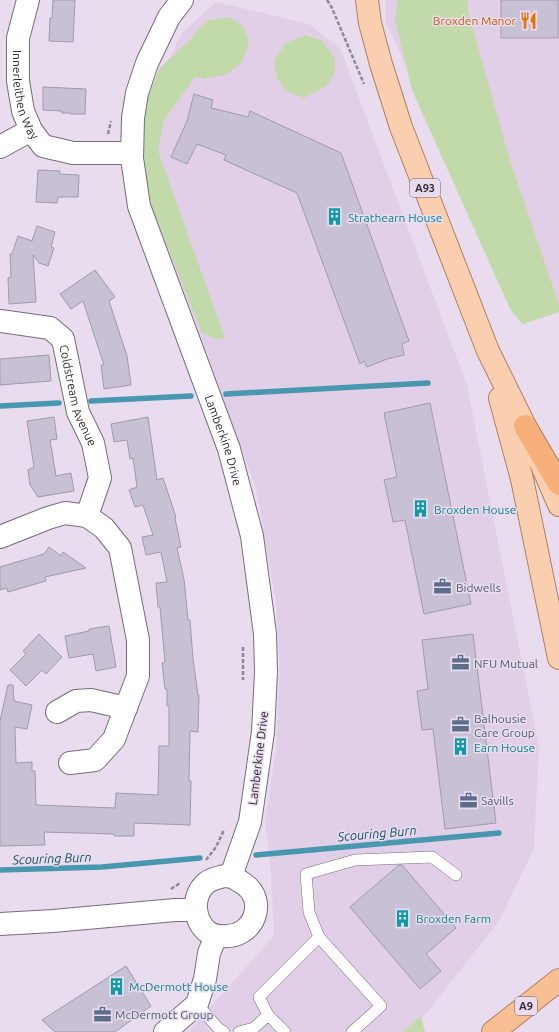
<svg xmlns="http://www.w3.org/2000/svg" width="559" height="1032" viewBox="0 0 559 1032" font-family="Ubuntu,sans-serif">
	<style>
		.built { fill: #e1cfe8 }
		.green { fill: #c2d9a9 }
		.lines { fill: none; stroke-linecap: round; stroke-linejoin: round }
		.stream { stroke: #4996af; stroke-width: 5.5 }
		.building { fill: #c8c0d4; stroke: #a199ad }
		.service-casing { stroke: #786c7c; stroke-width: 12 }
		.minor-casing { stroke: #786c7c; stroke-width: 24 }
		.tertiary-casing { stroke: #786c7c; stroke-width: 24 }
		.primary-casing { stroke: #b18160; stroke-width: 24 }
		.trunk-casing { stroke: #b18160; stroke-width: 24 }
		.motorway-casing { stroke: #b18160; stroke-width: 24 }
		.path { stroke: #908794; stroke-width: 2.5; stroke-dasharray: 4 2; stroke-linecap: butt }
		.service { stroke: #fff; stroke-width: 11 }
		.minor { stroke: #fff; stroke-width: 22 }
		.tertiary { stroke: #fff; stroke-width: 22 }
		.primary { stroke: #facfaf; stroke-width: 22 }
		.trunk { stroke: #f8bf94; stroke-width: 22 }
		.motorway { stroke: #f6af79; stroke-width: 22 }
		.labels { text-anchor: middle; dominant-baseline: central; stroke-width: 3; stroke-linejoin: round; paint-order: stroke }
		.shield { fill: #e9dcee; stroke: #68606a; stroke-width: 1 }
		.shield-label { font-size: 11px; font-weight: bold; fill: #302b32 }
		.food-label { font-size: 12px; fill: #c56008; stroke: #e9dcee; text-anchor: end }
		.street-label { font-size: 12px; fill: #302b32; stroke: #e9dcee }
		.culture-label { font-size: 12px; fill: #0d838f; stroke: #e9dcee; text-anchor: start }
		.service-label { font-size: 12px; fill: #4e5e75; stroke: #e9dcee; text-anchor: start }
		.water-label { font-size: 13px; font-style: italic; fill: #125365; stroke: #e9dcee }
	</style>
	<rect width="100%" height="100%" fill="#e9dcee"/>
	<path class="built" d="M386,0H559V312L523,324L386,23Z
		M216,2L309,24L340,48L467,385L539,747L534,849L499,921L425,1015L405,1032H188L274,936L270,859L265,822L276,749L280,665L276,603L256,488L189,305L153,214L146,163L158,79L183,32Z"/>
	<path class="green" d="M398,0H467L469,15L509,157L559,305V312L523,324L511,311L412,90L395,19Z
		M229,17L244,27L249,43L241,63L227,74L205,79L195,77L164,120L158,151L225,338L216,339L202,333L144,187L143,111L159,69L191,39L199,28L209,20Z
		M305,35L323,41L335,59V72L328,85L304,98L286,91L277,78L274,60L286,43Z
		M421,1016L425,1032H403Z"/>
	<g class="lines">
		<path class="stream" d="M226,394L428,383
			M91,401L191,396
			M0,406L59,403
			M256,855L499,833
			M0,870L102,867L200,858"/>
	</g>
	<path class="building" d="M53,0H75L73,42L49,41L50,18H52Z
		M501,0H558V38H501Z
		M43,87L86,89L85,114H70V113H62V111L43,110Z
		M194,94L213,100L211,108L248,117L250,111L341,153L409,341L402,344L404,355L387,359L367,367L364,361L360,364L297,193L224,160L226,155L197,144L187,164L171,157L187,121Z
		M38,170L60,171V174L79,175L78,197H58L57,203L36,202Z
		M37,226L55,232L51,247L54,248L48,266L39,263L33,255L36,302L9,304L8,278L11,277L10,254H12L18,236L32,241Z
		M95,270L115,297L109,301L127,356L131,385L104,389L101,365H104L83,301L71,309L60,294Z
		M49,355L51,381L0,385V359Z
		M430,403L471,604L424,614L405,520L393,522L388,498L384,480L397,477L384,413Z
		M54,417L57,439L50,440L56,476L71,473L74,491L38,497L30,485L28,470L34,467L27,421Z
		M148,417L157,480L163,478L176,517L175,518L181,547L177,548L184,579L188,620H190L193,659L198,695H199L198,732L190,731L189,781H191L190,825L134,823V836H114V834L44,832L45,845L0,846V721L8,685H13L14,701L32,705L27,729L15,727L16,763L32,762V771H35L36,805L115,808L116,793L158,795L159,746H169V706H167V689H165L162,663L165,662L160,607H158L156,583L167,582L161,552L146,555L142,537L153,535L143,505L135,507L129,490L137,487L133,458L130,459L127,440L114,442L111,424Z
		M49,547L61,556L63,552L86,568L45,577L46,581L8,592L7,588L0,590V567L44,554Z
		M109,626L116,667L96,671L93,654L69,658L65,636L89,631V629Z
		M39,634L62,657L46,674L42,670L26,686L10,670L26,654L23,651Z
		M473,634L496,823L445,829L433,729L422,730L417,691L428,689L422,640Z
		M399,865H402L456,928L426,954L441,971L420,989L350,907Z
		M126,966L151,1006L115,1032H55L42,1020Z"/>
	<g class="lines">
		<defs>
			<path id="service" d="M319,937L309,912L306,874L355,860L432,857L456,875
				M197,1004L218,1028L224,1032
				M239,1032L254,1028L268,1015
				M285,1032L268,1015L259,997L319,937L381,1006L352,1032"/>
			<g id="minor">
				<path id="s1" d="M28,0L18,38V81L23,111L31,130L43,146L73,153H132"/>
				<path d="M0,147L31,130"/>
				<path id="s2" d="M0,321L50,328L63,339L78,412L93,443L100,478L87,516L65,513L48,518L0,537"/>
				<path d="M57,712L76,701L91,700L126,708"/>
				<path d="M70,763L95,760L114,739L138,676V640L120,548L104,528L87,516"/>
				<path d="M165,1032L197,1004L205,979L209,953L216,936"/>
			</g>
			<g id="tertiary">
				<path id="s3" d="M182,0L169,17L147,63L137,93L133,118L132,158L139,206L229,449L252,536L265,634L266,672L263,732L250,822L231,876"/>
				<path d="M224,876C232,876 235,878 241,882C270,899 254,940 221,936C217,936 213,935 209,933C194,922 191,898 205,884C210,879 217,878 224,876Z"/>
				<path d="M0,924L53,921L175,910H195"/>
			</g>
			<path id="primary" d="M367,0L370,23L381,64L401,127L488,351L525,426L559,505
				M500,398L522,479L559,658"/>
			<path id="trunk" d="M493,1032L559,980"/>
			<path id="motorway" d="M525,426L559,484"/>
		</defs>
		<use href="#service" class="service-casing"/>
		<use href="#minor" class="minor-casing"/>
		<use href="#tertiary" class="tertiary-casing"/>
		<use href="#primary" class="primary-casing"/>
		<use href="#trunk" class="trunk-casing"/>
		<use href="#motorway" class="motorway-casing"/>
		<path class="path" d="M327,0L332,8L364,84
			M108,134L111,121
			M243,647V680
			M206,860L216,847L224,830
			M171,889L180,883"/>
		<use href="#service" class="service"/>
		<use href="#minor" class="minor"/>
		<use href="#tertiary" class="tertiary"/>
		<use href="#primary" class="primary"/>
		<use href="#trunk" class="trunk"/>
		<use href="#motorway" class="motorway"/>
	</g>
	<defs>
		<symbol id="restaurant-bare" viewBox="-9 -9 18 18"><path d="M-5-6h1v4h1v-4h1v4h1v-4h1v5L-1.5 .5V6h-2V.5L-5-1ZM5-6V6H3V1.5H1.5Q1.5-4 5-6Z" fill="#e8710a" stroke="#e9dcee" stroke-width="2.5" paint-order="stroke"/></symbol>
		<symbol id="building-bare" viewBox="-9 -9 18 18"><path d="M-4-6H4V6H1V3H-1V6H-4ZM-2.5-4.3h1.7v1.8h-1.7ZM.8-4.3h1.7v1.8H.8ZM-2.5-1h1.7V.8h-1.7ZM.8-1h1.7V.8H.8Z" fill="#0f9aa8" stroke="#e9dcee" stroke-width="2.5" paint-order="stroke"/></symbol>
		<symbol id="office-bare" viewBox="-9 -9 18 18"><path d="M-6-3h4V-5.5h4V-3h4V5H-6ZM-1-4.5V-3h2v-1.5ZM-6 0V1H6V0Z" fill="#5c6f8a" stroke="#e9dcee" stroke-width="2.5" paint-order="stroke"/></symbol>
	</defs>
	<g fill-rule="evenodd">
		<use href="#restaurant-bare" x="516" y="8" width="25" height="25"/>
		<use href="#building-bare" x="322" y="204" width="25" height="25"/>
		<use href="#building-bare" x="408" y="496" width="25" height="25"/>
		<use href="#office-bare" x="430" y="574" width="25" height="25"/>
		<use href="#office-bare" x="448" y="650" width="25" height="25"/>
		<use href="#office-bare" x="448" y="712" width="25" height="25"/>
		<use href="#building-bare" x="448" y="734" width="25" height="25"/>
		<use href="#office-bare" x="456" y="788" width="25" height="25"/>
		<use href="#building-bare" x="390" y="906" width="25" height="25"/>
		<use href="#building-bare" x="104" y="974" width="25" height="25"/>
		<use href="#office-bare" x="90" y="1002" width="25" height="25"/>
	</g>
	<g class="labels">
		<g class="shield">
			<rect x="410" y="179" width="30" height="18" rx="3"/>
			<rect x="515" y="997" width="22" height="18" rx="3"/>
		</g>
		<g class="shield-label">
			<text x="425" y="188">A93</text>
			<text x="526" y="1006">A9</text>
		</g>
		<g class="food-label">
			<text x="516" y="20">Broxden Manor</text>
		</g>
		<g class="street-label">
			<text stroke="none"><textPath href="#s1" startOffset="97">Innerleithen Way</textPath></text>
			<text stroke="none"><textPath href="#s2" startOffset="126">Coldstream Avenue</textPath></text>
			<text stroke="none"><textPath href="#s3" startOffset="467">Lamberkine Drive</textPath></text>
			<text transform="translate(258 758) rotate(-83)">Lamberkine Drive</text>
		</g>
		<g class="culture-label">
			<text x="348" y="217">Strathearn House</text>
			<text x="434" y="509">Broxden House</text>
			<text x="474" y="747">Earn House</text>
			<text x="416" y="918">Broxden Farm</text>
			<text x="129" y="986">McDermott House</text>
		</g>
		<g class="service-label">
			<text x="456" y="587">Bidwells</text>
			<text x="474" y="663">NFU Mutual</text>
			<text x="474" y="718">Balhousie<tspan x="474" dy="14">Care Group</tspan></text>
			<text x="481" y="800">Savills</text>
			<text x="115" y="1014">McDermott Group</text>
		</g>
		<g class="water-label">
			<text transform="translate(377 833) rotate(-5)">Scouring Burn</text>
			<text transform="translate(52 858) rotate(-2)">Scouring Burn</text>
		</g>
	</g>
</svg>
